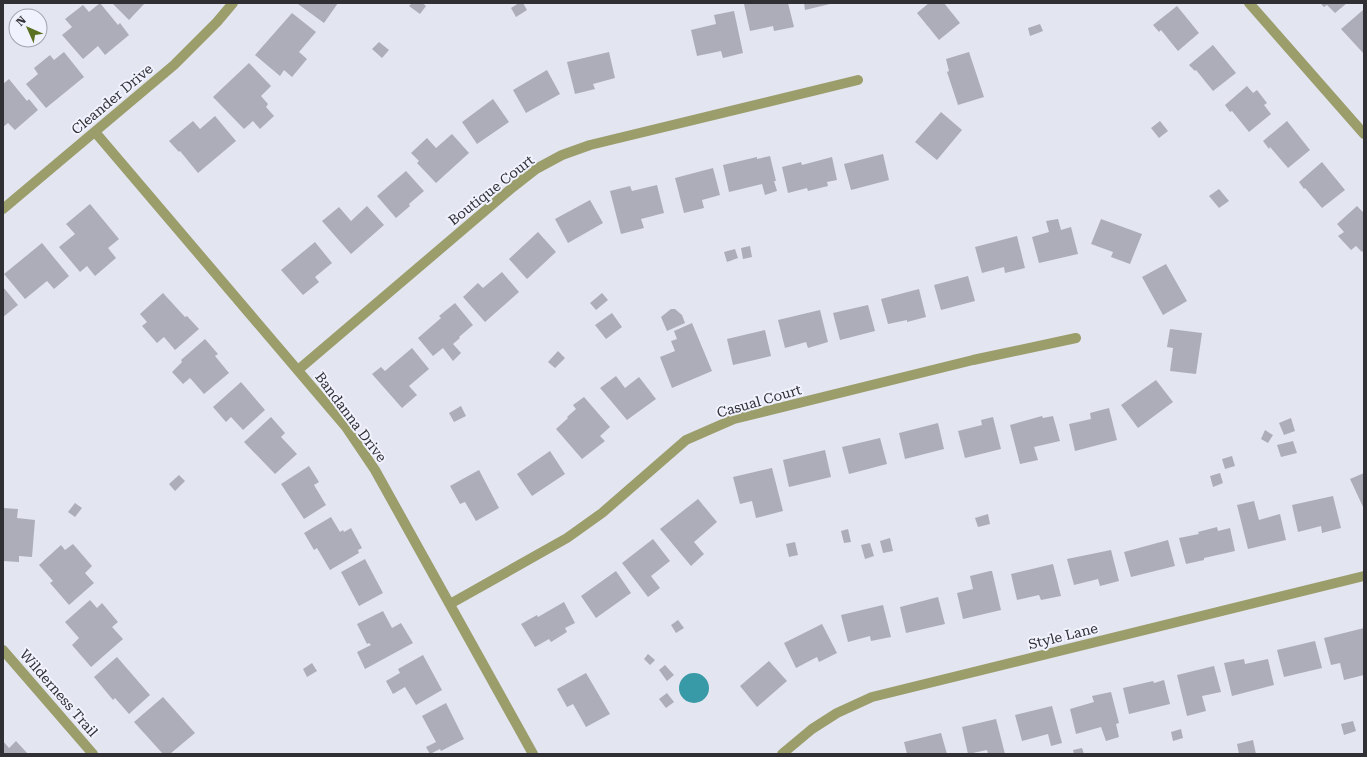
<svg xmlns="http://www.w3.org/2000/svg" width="1367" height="757" viewBox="0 0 1367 757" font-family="'Roboto Serif',serif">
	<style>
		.water { fill: #389aa7 }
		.building { fill: #acadb8 }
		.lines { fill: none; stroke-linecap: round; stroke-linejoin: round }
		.street { stroke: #9b9d6b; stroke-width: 10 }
		.labels { text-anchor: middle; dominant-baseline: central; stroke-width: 4; stroke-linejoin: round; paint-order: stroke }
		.street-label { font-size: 14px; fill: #2f2f34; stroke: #f0f2fd }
	</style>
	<rect width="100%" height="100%" fill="#e3e5f0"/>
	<path class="water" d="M679 688a15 15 0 1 1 30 0a15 15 0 1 1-30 0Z"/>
	<path class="building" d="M100,3L118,25L120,23L129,35L105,55L98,46L83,59L62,35L72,27L65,19L83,5L89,12Z
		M112,3H145L129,20Z
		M299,3H338L324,23L298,4Z
		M412,3H422L426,6L420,14L409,6Z
		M519,3H523L527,10L516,17L511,8Z
		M747,3H788L794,27L774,31L773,26L750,31L744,4Z
		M804,3H830V4L805,10Z
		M929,3H944L960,23L939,40L917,13Z
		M1320,3H1347L1335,13L1327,5L1324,7Z
		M1177,6L1199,33L1178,51L1161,30L1159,32L1153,25Z
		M1363,10L1364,12V54L1341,29Z
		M734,11L743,53L723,58L721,51L697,56L691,30L716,24L714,15Z
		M292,13L316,32L299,52L307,59L292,77L284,70L280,76L255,55Z
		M1040,24L1043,31L1030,36L1028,28Z
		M379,42L389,50L382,58L372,49Z
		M1213,45L1236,73L1213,91L1196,70L1195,71L1189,65Z
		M64,52L84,77L46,108L26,84L38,74L34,68L50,55L54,60Z
		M609,52L615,78L593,84L595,89L575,94L567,62Z
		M969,52L984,97L958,105L947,72L949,71L946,59Z
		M249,63L271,86L261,96L268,104L266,107L274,116L260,129L253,121L244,129L213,97Z
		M547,70L560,94L526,113L513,90Z
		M9,79L27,101L29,99L38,110L15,130L8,123L3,127V84Z
		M1247,86L1253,93L1257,90L1267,103L1264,105L1271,114L1249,132L1232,111L1230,112L1225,105Z
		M493,99L509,122L477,144L462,122Z
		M941,112L962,130L937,160L915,142Z
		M215,116L236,141L198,173L180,151L179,152L169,141L193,121L200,129Z
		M1160,121L1168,131L1159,138L1151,128Z
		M1287,121L1310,150L1288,168L1270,147L1269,149L1263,141Z
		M452,134L469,153L436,183L417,163L419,161L411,153L427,138L436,148Z
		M883,154L889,180L851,190L844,164Z
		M770,156L776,181H774L777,191L765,195L762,184L729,192L723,165L757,157V159Z
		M832,157L837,180L827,182L828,186L808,191L807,188L788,193L782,167L801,162L802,165Z
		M1322,162L1345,190L1322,208L1305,188L1304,189L1299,182Z
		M713,168L720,195L702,200L704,208L684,213L675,178Z
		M406,171L424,191L409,204L410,206L396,218L377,196Z
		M657,185L664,213L641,219L644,228L621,234L610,191L630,186L632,191Z
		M1219,189L1229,201L1219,208L1209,196Z
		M590,200L603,223L568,243L555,219Z
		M90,204L119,239L108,248L116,258L95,276L87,266L80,272L59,247L75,234L66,224Z
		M367,206L384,225L351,254L322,221L339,207L351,221Z
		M1357,206L1364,213V250L1362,252L1356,246L1351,250L1338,236L1344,232L1337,224Z
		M1058,219L1061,230L1071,227L1078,254L1039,263L1032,237L1049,232L1046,221Z
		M1101,219L1142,234L1130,264L1111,257L1113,252L1091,244Z
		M538,232L556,252L527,279L509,259Z
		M1017,236L1025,268L1005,273L1004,267L982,273L975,247Z
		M315,242L332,263L315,277L319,282L303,295L281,270Z
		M42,243L69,276L54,289L47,281L25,299L4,274Z
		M750,246L752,257L743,259L741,248Z
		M735,249L738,258L727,262L724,252Z
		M1166,264L1187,301L1163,315L1142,277Z
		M502,272L519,292L485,322L463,297L478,283L483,288Z
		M968,276L975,301L941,310L934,285Z
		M3,287L18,305L3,317Z
		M919,289L926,317L907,322V320L888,324L881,299Z
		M163,293L185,317L187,316L199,329L175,350L164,337L157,343L142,326L147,322L140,314Z
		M602,293L608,300L596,310L590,303Z
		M455,303L473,325L459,337L460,338L453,344L461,353L453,361L443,348L433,356L418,338L441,318L439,316Z
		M868,305L875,331L840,340L833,313Z
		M671,309H675L682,315L685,323L667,331L661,317Z
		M820,310L828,342L808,348L806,342L785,348L778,320Z
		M612,313L622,327L606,339L595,325Z
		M692,323L712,371L672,388L660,357L675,351L671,341L677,339L674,331Z
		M1170,329L1202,333L1196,374L1170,371L1173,348L1167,347Z
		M765,330L771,356L733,365L727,339Z
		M205,339L218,354L215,356L229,373L204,394L190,378L183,384L172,372L182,362L181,360Z
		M412,348L429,369L409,386L417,395L402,408L372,374L381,367L385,371Z
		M558,351L565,358L555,368L548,362Z
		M616,376L625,388L639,377L656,399L627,420L600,388Z
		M1156,380L1173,402L1138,428L1121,405Z
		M241,382L265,410L243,430L231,417L226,422L213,407Z
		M584,397L610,427L600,436L605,441L582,459L556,429L568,418L567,417L576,409L573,405Z
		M461,406L466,416L454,422L449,413Z
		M1109,408L1117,440L1075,451L1069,424L1091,419L1090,413Z
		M1042,416L1043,418L1053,416L1060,441L1034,447L1038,460L1020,464L1010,425Z
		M271,417L285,433L281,437L297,454L275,474L244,442Z
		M993,417L1001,449L965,458L958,431L982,425L981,420Z
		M1291,418L1295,431L1284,435L1279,423Z
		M938,423L944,449L905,459L899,433Z
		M1265,430L1273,435L1268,443L1261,439Z
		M880,438L887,464L849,474L842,447Z
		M1293,441L1297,453L1281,457L1277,445Z
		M825,450L831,477L789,487L783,460Z
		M550,451L565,474L532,496L517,474Z
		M1232,456L1235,466L1225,469L1222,459Z
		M309,466L319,482L314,485L326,505L304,519L281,484Z
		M772,468L783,511L756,518L752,501L740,504L733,477Z
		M479,470L499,508L476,521L465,502L460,504L450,486Z
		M1220,473L1223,483L1213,487L1210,476Z
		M1364,473V509L1350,479Z
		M179,475L185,481L175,491L169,484Z
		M1333,496L1341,528L1322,533L1321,526L1298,532L1292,505Z
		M698,499L717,522L694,542L704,554L691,566L660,529Z
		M1254,501L1259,520L1280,514L1286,540L1248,549L1237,505Z
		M75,503L82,508L75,517L68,512Z
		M3,508L18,509L17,518L35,520L32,557L19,556V562L3,561Z
		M988,514L990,524L978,527L975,518Z
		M331,517L340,532L343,530L344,532L351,528L362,548L358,550L359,553L330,570L317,548L314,550L304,533Z
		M1217,527L1218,531L1230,528L1235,551L1204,558V560L1186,564L1179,538L1199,534L1198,532Z
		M848,529L851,542L844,543L841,531Z
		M890,538L893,551L883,553L880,541Z
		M653,539L670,561L651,576L660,588L648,597L622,563Z
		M1168,540L1175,566L1131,577L1124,552Z
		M795,542L798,555L789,557L786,544Z
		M870,543L874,556L865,559L861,545Z
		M73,544L92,566L85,573L94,583L69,605L50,583L53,581L39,565L61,545L65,550Z
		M1111,550L1119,581L1100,586L1098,579L1074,585L1067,559Z
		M365,559L383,593L359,606L341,572Z
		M1053,564L1061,596L1041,600L1039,595L1017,600L1011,574Z
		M616,571L631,593L596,618L581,596Z
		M990,571H992L1001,610L963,619L957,593L973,589L970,576Z
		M938,597L945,624L906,633L900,607Z
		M90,600L97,608L102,603L118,622L112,627L123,639L91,667L72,645L79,638L65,622Z
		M564,602L575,623L565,628L567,632L551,642L549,639L535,647L521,624L537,615L538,617Z
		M883,605L891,637L871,641L870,636L848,642L841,615Z
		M383,611L392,628L401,623L413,643L365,669L357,652L371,645L369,643L367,644L357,624Z
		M678,620L684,628L676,633L671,625Z
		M822,624L837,653L819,662L817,657L796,668L784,643Z
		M1364,628V675L1344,680L1340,663L1331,665L1324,638Z
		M1315,641L1322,668L1284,677L1277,650Z
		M648,654L655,660L650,665L644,659Z
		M423,655L442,690L416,705L405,687L393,694L386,681L400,673L398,669Z
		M117,657L150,695L129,714L115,698L113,700L94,677Z
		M1244,659L1245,664L1268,659L1274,685L1232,696L1224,663Z
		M769,661L787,681L757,707L740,686Z
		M312,663L317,671L307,677L303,669Z
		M665,665L674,675L667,681L659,670Z
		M1214,666L1221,692L1202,696L1206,711L1187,716L1177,675Z
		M586,673L610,714L586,727L573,704L567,707L557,689Z
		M1164,680L1170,704L1129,714L1123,688L1153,681L1154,683Z
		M1111,692L1119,723L1116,724L1119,737L1106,741L1101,727L1076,734L1070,709L1094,702L1092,696Z
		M667,693L674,702L666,708L659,699Z
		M163,697L195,733L170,754H163L134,722Z
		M446,703L464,739L441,751L440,749L430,754L426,747L436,742L422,716Z
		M1052,706L1062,743L1051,746L1048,734L1022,741L1015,715Z
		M996,719L1005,754H988L987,750L968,754L962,727Z
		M1353,721L1356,731L1344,735L1341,724Z
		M1181,729L1183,738L1173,741L1171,732Z
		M941,733L947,754H907L904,742Z
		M1253,740L1256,754H1239L1237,744Z
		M3,741L9,748L16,741L28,754H3Z
		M1082,748L1084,754H1074L1073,750Z"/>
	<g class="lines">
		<path class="street" d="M1249,3L1364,134
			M95,132L346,427L375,470L533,754
			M3,209L174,65L217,22L233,3
			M298,370L513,187L536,169L562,155L590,145L858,80
			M450,604L567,538L602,513L686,440L734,419L973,360L1076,338
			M3,650L93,754
			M782,754L812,729L837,713L872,697L1364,576"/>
	</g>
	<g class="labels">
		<g class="street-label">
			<text transform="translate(112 99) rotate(-40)">Cleander Drive</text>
			<text transform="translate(491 190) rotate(-38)">Boutique Court</text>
			<text transform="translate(759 401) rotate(-16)">Casual Court</text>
			<text transform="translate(351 417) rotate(53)">Bandanna Drive</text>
			<text transform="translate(1063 636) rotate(-14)">Style Lane</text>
			<text transform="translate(59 693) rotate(49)">Wilderness Trail</text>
		</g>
	</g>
	<rect width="1367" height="757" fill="none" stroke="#2f2f34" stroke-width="8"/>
	<g transform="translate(28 28) rotate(315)"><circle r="19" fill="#f0f2fd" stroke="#a3a4ad"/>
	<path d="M0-3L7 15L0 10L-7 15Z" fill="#5a7121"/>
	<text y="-6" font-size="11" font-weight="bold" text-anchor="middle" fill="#2f2f34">N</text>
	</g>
</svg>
